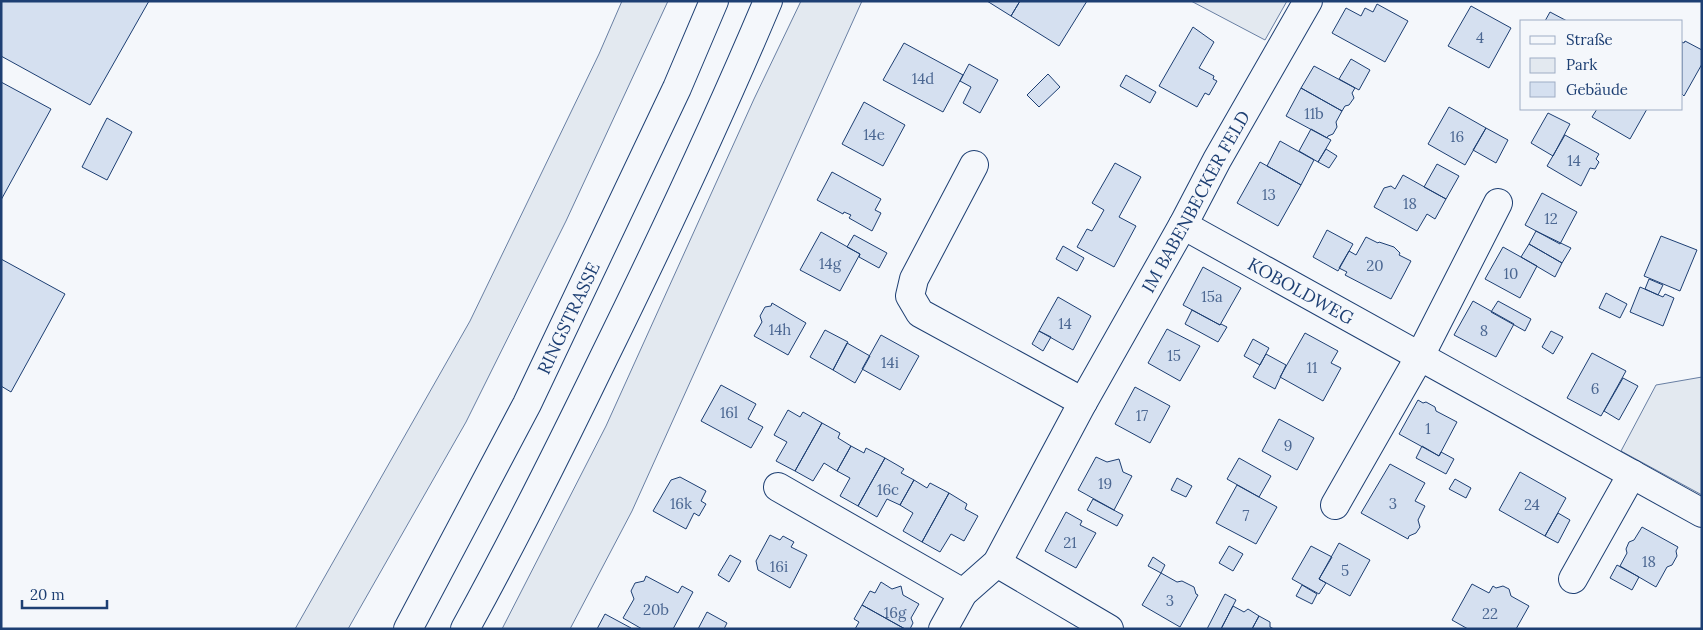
<svg xmlns="http://www.w3.org/2000/svg" width="1703" height="630" viewBox="0 0 1703 630" font-family="Lora,serif">
	<style>
		.green { fill: #e3e9f0; stroke: #687fa3 }
		.building { fill: #d5e0f0; stroke: #1d3f73 }
		.lines { fill: none; stroke-linecap: round; stroke-linejoin: round }
		.minor-casing { stroke: #1d3f73; stroke-width: 30 }
		.highway-casing { stroke: #1d3f73; stroke-width: 30 }
		.minor { stroke: #f4f7fb; stroke-width: 28 }
		.highway { stroke: #f4f7fb; stroke-width: 28 }
		.labels { text-anchor: middle; dominant-baseline: central; stroke-width: 4; stroke-linejoin: round; paint-order: stroke }
		.number-label { font-size: 15px; fill: #4b6792 }
		.street-label { font-size: 18px; fill: #1d3f73; stroke: #f4f7fb }
	</style>
	<rect width="100%" height="100%" fill="#f4f7fb"/>
	<path class="green" d="M622,1H668L566,221L466,422L348,629H295L470,321L599,54Z
		M801,1H862L632,511L570,629H502L606,426L754,99Z
		M1191,1H1287L1265,40Z
		M1702,377V495L1621,451L1656,385Z"/>
	<path class="building" d="M1,1H149L90,105L1,56Z
		M987,1H1020L1011,16Z
		M1020,1H1087L1059,46L1011,16Z
		M1377,4L1408,21L1385,62L1332,33L1346,8L1361,16L1365,8L1373,12Z
		M1471,6L1511,28L1489,68L1448,46Z
		M1550,12L1567,21H1545Z
		M1193,27L1214,42L1199,68L1214,76L1213,79L1217,81L1209,95L1205,93L1197,107L1159,86Z
		M1685,41L1702,50V64L1684,96L1682,94V42L1684,43Z
		M904,43L963,75L943,112L883,80Z
		M1351,59L1370,70L1359,90L1339,79Z
		M969,64L998,80L980,113L963,103L971,87L960,81Z
		M1314,66L1355,88L1352,93L1354,98L1349,105L1345,106L1342,111L1301,88Z
		M1048,74L1060,87L1039,107L1027,95Z
		M1126,75L1156,92L1150,103L1120,86Z
		M1,82L51,109L1,200Z
		M1301,88L1342,111L1336,122L1337,127L1333,134L1328,136L1327,138L1286,116Z
		M864,102L905,125L883,166L842,144Z
		M1449,107L1486,128L1465,165L1428,144Z
		M1597,109H1647L1630,139L1592,117Z
		M1548,113L1570,124L1553,156L1531,143Z
		M107,118L132,132L107,180L82,167Z
		M1486,128L1508,140L1496,163L1473,150Z
		M1311,129L1331,140L1318,162L1299,151Z
		M1565,135L1599,154L1596,159L1599,162L1595,169L1590,168L1581,186L1547,166Z
		M1280,141L1314,160L1301,185L1267,166Z
		M1326,149L1337,156L1329,168L1318,162Z
		M1260,162L1301,185L1278,226L1237,203Z
		M1115,163L1141,177L1119,217L1136,226L1114,267L1077,247L1087,229L1092,231L1104,210L1092,203Z
		M1437,164L1459,176L1446,199L1424,187Z
		M832,172L881,199L875,210L881,213L872,231L849,218L851,215L844,212L843,214L817,200Z
		M1403,175L1446,199L1435,219L1427,214L1417,231L1374,207L1384,188L1391,186L1395,189Z
		M1542,193L1577,212L1560,244L1525,225Z
		M1327,230L1353,244L1338,271L1313,257Z
		M1536,231L1571,248L1562,263L1529,244Z
		M821,232L860,254L840,291L800,270Z
		M854,235L887,253L879,268L859,257L860,254L847,247Z
		M1661,236L1697,250L1680,291L1644,276Z
		M1366,237L1378,243L1379,242L1394,247L1400,253L1399,255L1411,261L1391,299L1345,275L1347,272L1339,268L1349,251L1356,255Z
		M1529,244L1562,263L1555,277L1521,257Z
		M1063,246L1084,258L1077,271L1056,259Z
		M1503,247L1537,266L1520,298L1485,279Z
		M1,259L65,294L11,392L1,386Z
		M1203,267L1241,288L1220,325L1183,305Z
		M1649,279L1663,285L1658,295L1645,289Z
		M1640,287L1663,297L1665,294L1674,298L1663,326L1630,312Z
		M1606,293L1627,304L1620,318L1599,308Z
		M1058,297L1091,316L1073,350L1039,331Z
		M1473,301L1514,324L1496,357L1454,335Z
		M1498,301L1531,319L1525,331L1491,312Z
		M772,303L806,323L788,355L754,336L762,322L760,316L765,307L771,306Z
		M1192,310L1220,325L1221,324L1227,327L1218,342L1185,324Z
		M1167,329L1200,346L1180,381L1148,363Z
		M825,330L848,342L833,370L810,357Z
		M1039,331L1051,337L1043,351L1032,344Z
		M1551,331L1563,337L1553,354L1542,347Z
		M1305,333L1338,351L1331,363L1341,368L1323,401L1280,377Z
		M881,335L919,356L900,390L862,369Z
		M1253,339L1269,348L1260,365L1244,356Z
		M847,343L870,356L855,383L833,370Z
		M1592,353L1626,371L1601,416L1567,398Z
		M1266,354L1286,365L1275,389L1253,377Z
		M1623,378L1638,386L1619,420L1604,411Z
		M721,385L756,404L748,419L763,427L751,448L701,421Z
		M1135,387L1170,406L1150,443L1115,424Z
		M1418,400L1423,403L1426,402L1435,407L1436,411L1457,422L1439,456L1399,434Z
		M788,410L800,417L803,412L822,423L795,471L776,461L787,442L774,435Z
		M1279,419L1314,438L1297,470L1262,451Z
		M822,423L840,433L838,438L851,446L837,471L824,463L813,481L795,471Z
		M851,446L864,453L866,448L885,458L858,506L840,496L850,478L837,471Z
		M1422,446L1439,456L1441,452L1454,459L1446,474L1416,458Z
		M1096,457L1107,462L1119,459L1123,472L1132,476L1114,510L1078,490Z
		M885,458L904,469L901,473L914,480L900,505L887,499L877,517L858,506Z
		M1239,458L1271,476L1259,497L1227,479Z
		M1390,464L1425,483L1415,501L1425,506L1418,520L1420,527L1416,533L1409,536L1408,539L1361,513Z
		M1520,472L1566,498L1545,536L1499,510Z
		M680,477L706,491L701,501L706,504L699,516L694,513L686,529L653,511L671,480Z
		M1177,478L1192,486L1186,497L1171,490Z
		M1455,479L1471,488L1466,498L1449,489Z
		M914,480L927,488L930,483L949,493L922,542L903,531L913,513L900,505Z
		M1237,485L1277,507L1256,544L1216,523Z
		M949,493L967,504L965,509L978,516L964,541L951,534L940,552L922,542Z
		M1093,499L1123,515L1117,526L1087,510Z
		M1066,512L1082,521L1080,525L1096,533L1076,568L1045,551Z
		M1558,513L1570,520L1558,543L1545,536Z
		M1642,527L1678,547L1676,551L1677,556L1672,565L1667,567L1656,587L1620,566L1627,553L1626,549L1629,542L1634,540Z
		M770,535L780,540L783,536L794,542L791,547L807,555L790,588L758,570L756,561Z
		M1339,543L1370,560L1350,596L1319,579Z
		M1229,546L1243,554L1233,571L1219,563Z
		M1311,546L1332,557L1319,579L1326,583L1319,594L1292,579Z
		M730,555L741,561L729,582L718,575Z
		M1153,557L1165,565L1161,573L1148,566Z
		M1617,565L1639,577L1632,590L1610,578Z
		M1161,573L1177,582L1182,581L1194,587L1196,594L1198,595L1180,627L1142,605Z
		M646,576L678,593L682,586L693,592L673,629H642L623,618L634,599L631,591L635,583L644,581Z
		M881,582L892,589L901,586L903,595L919,604L911,618L913,623L910,629H905L862,605L870,591L875,593Z
		M1472,584L1489,593L1493,586L1496,588L1503,586L1509,589L1511,596L1529,606L1516,629H1468L1452,620Z
		M1302,585L1317,594L1312,604L1296,596Z
		M1225,594L1236,600L1221,629H1207Z
		M862,605L905,629H855L859,622L854,619Z
		M1233,606L1244,612L1248,609L1259,616L1252,629H1221Z
		M707,612L727,623L724,629H698Z
		M605,614L631,628V629H597Z
		M1259,616L1270,622V627L1274,629H1252Z"/>
	<g class="lines">
		<defs>
			<g id="minor">
				<path d="M974,165L914,279L910,296L920,313L1083,402"/>
				<path id="s1" d="M1183,225L1702,513"/>
				<path d="M778,487L963,593"/>
				<path d="M1335,505L1420,356L1498,203"/>
				<path d="M997,563L1109,629"/>
				<path d="M1573,579L1632,474"/>
				<path id="s2" d="M943,629L963,593L997,563L1083,402L1183,225L1217,160L1308,1"/>
			</g>
			<g id="highway">
				<path id="s3" d="M408,629L527,404L677,88L714,1"/>
				<path d="M465,629C514,540 559,450 603,359C661,241 717,122 768,1"/>
			</g>
		</defs>
		<use href="#minor" class="minor-casing"/>
		<use href="#highway" class="highway-casing"/>
		<use href="#minor" class="minor"/>
		<use href="#highway" class="highway"/>
	</g>
	<g class="labels">
		<g class="number-label">
			<text x="1480" y="37">4</text>
			<text x="923" y="78">14d</text>
			<text x="1314" y="113">11b</text>
			<text x="874" y="134">14e</text>
			<text x="1457" y="136">16</text>
			<text x="1574" y="160">14</text>
			<text x="1269" y="194">13</text>
			<text x="1410" y="203">18</text>
			<text x="1551" y="218">12</text>
			<text x="830" y="263">14g</text>
			<text x="1375" y="265">20</text>
			<text x="1511" y="273">10</text>
			<text x="1212" y="296">15a</text>
			<text x="1065" y="323">14</text>
			<text x="780" y="329">14h</text>
			<text x="1484" y="330">8</text>
			<text x="1174" y="355">15</text>
			<text x="890" y="362">14i</text>
			<text x="1312" y="367">11</text>
			<text x="1595" y="388">6</text>
			<text x="729" y="412">16l</text>
			<text x="1142" y="415">17</text>
			<text x="1428" y="428">1</text>
			<text x="1288" y="445">9</text>
			<text x="1105" y="483">19</text>
			<text x="888" y="489">16c</text>
			<text x="681" y="503">16k</text>
			<text x="1393" y="503">3</text>
			<text x="1532" y="504">24</text>
			<text x="1246" y="515">7</text>
			<text x="1070" y="542">21</text>
			<text x="1649" y="561">18</text>
			<text x="779" y="566">16i</text>
			<text x="1345" y="570">5</text>
			<text x="1170" y="600">3</text>
			<text x="656" y="609">20b</text>
			<text x="895" y="612">16g</text>
			<text x="1490" y="613">22</text>
		</g>
		<g class="street-label">
			<text stroke="none"><textPath href="#s2" startOffset="499">IM BABENBECKER FELD</textPath></text>
			<text stroke="none"><textPath href="#s1" startOffset="135">KOBOLDWEG</textPath></text>
			<text stroke="none"><textPath href="#s3" startOffset="350">RINGSTRASSE</textPath></text>
		</g>
	</g>
	<rect width="1703" height="630" fill="none" stroke="#1d3f73" stroke-width="5"/>
	<rect x="1520" y="20" width="162" height="90" fill="#f4f7fb" stroke="#9eadc5"/>
	<rect x="1530" y="36" width="25" height="8" fill="#f4f7fb" stroke="#9eadc5"/>
	<text x="1566" y="45" font-size="15" fill="#1d3f73">Straße</text>
	<rect x="1530" y="58" width="25" height="15" fill="#e3e9f0" stroke="#9eadc5"/>
	<text x="1566" y="70" font-size="15" fill="#1d3f73">Park</text>
	<rect x="1530" y="82" width="25" height="15" fill="#d5e0f0" stroke="#9eadc5"/>
	<text x="1566" y="95" font-size="15" fill="#1d3f73">Gebäude</text>
	<path d="M22 600v8h85v-8" fill="none" stroke="#1d3f73" stroke-width="2.5"/>
	<text x="30" y="600" font-size="15" fill="#1d3f73" stroke="#f4f7fb" stroke-width="4" paint-order="stroke">20 m</text>
</svg>
